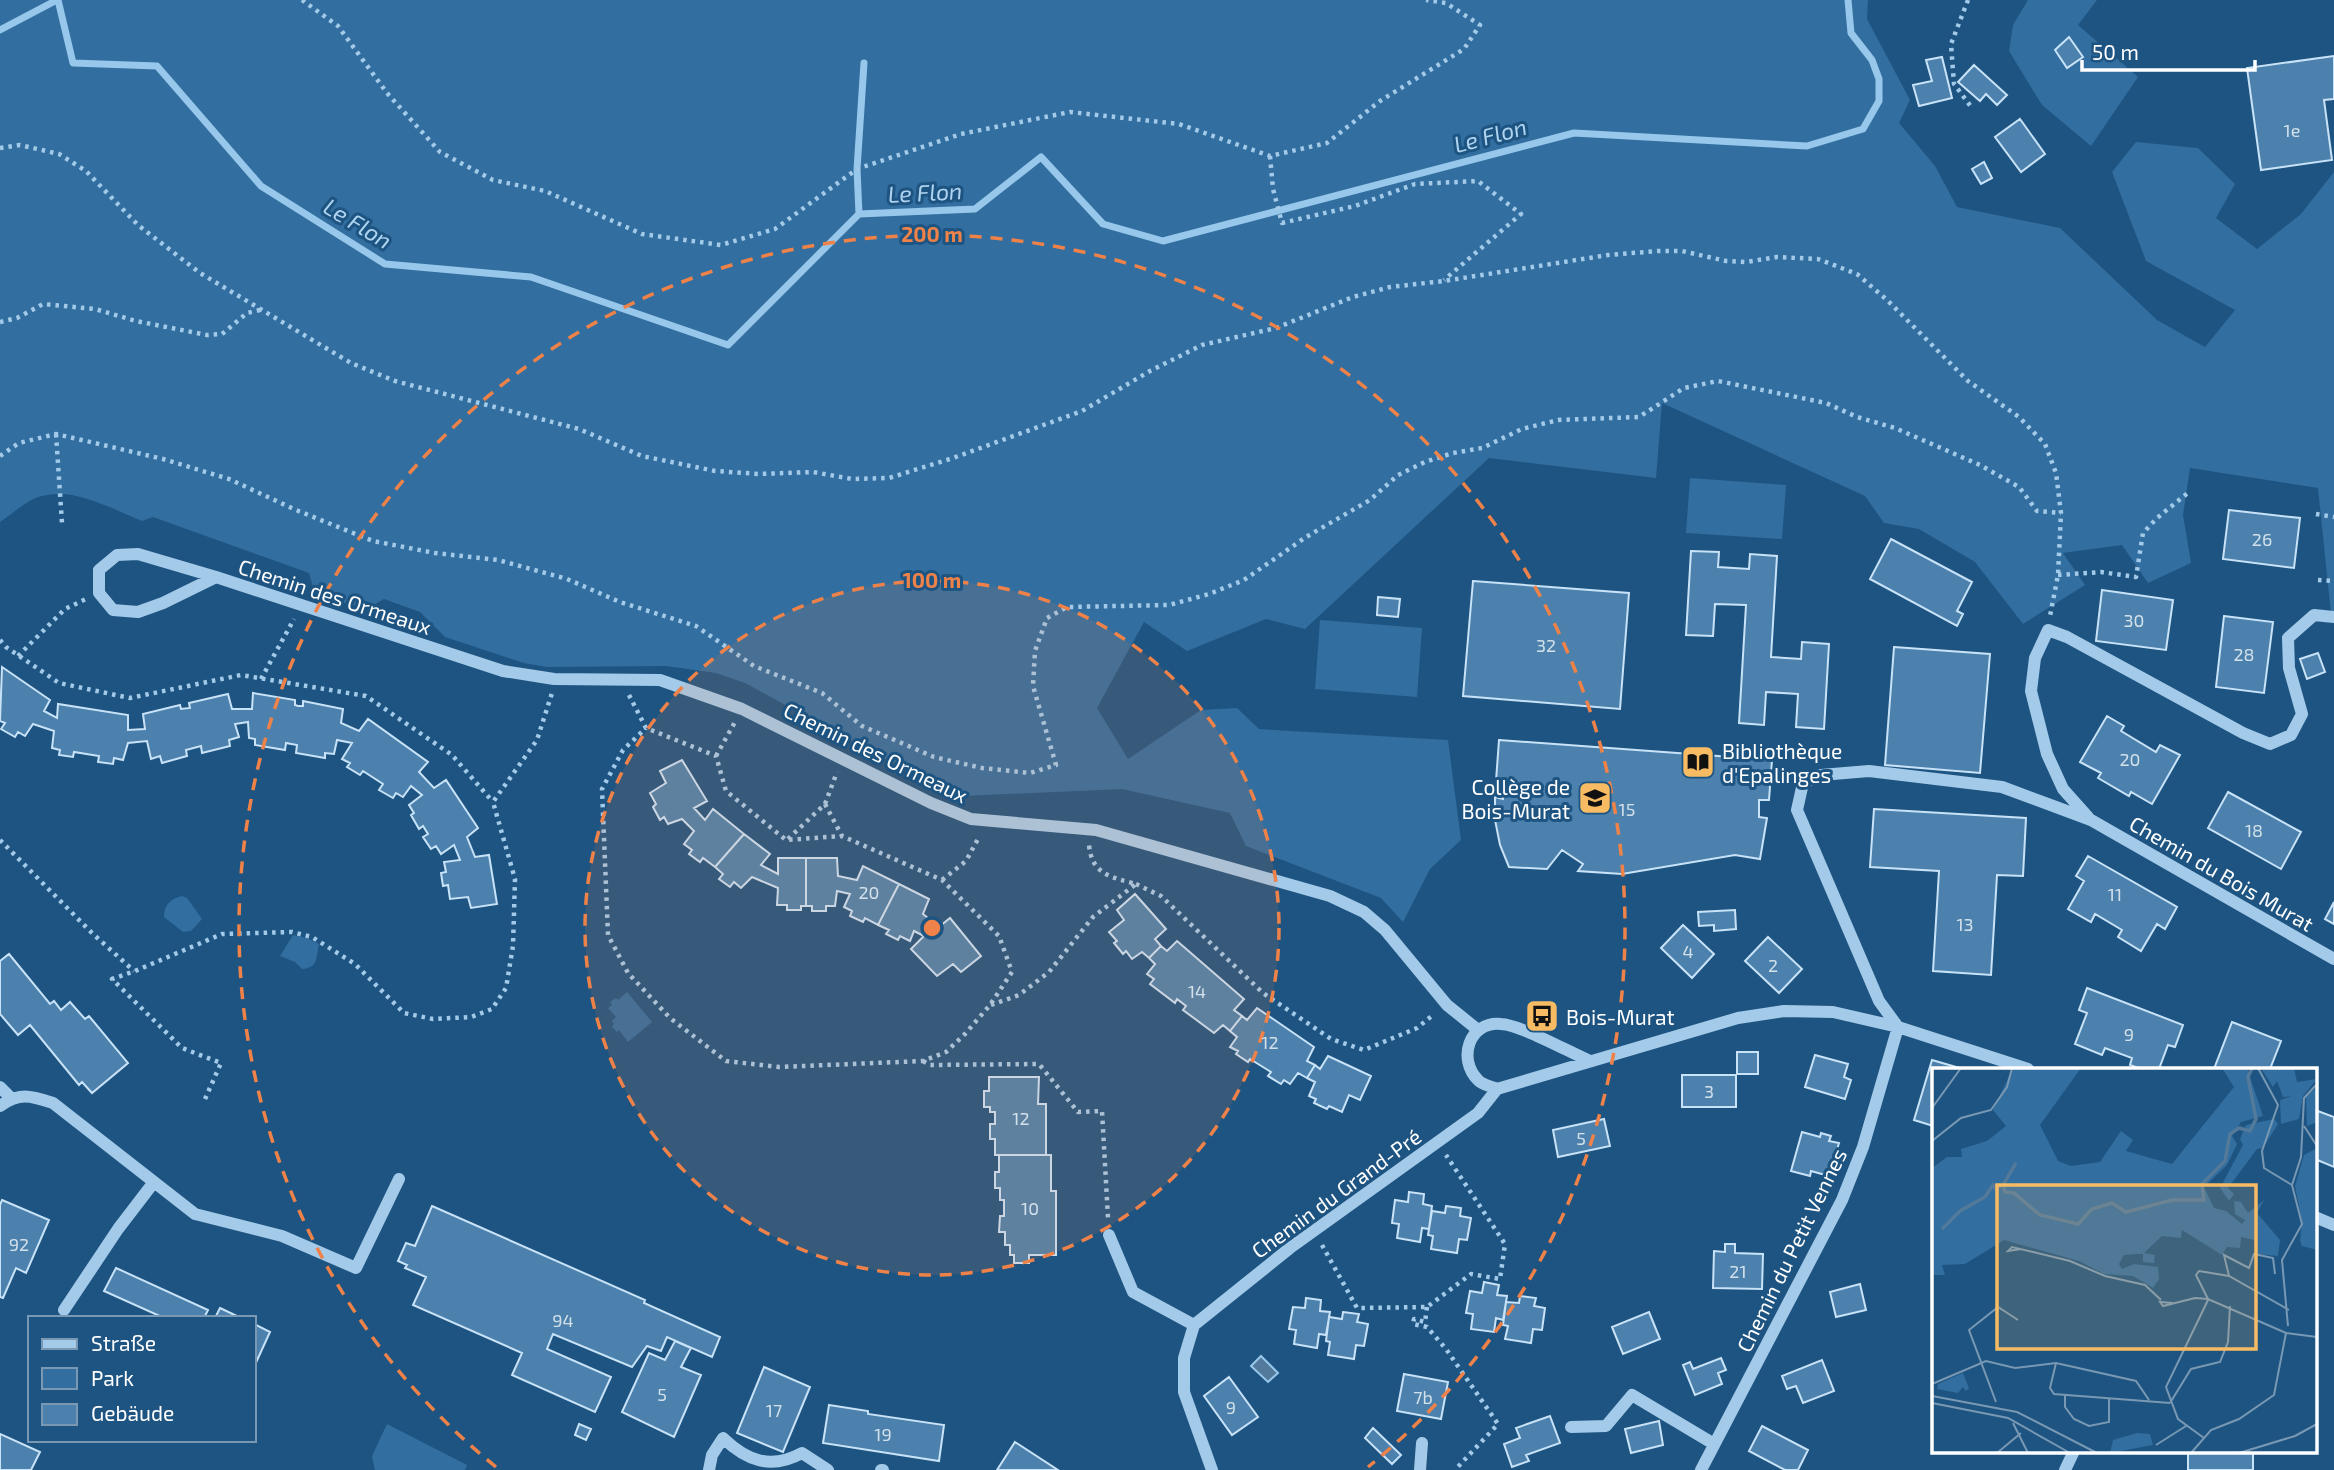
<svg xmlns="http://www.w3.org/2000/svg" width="2334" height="1470" viewBox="0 0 2334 1470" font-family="'Exo 2',sans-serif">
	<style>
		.green { fill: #326e9f }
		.water { fill: #537a9a; stroke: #97c7ea; stroke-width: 2 }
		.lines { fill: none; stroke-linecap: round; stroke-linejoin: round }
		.stream { stroke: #97c7ea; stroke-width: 7 }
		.building { fill: #4b81ac; stroke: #c8e2f7; stroke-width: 2 }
		.path { stroke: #a4cae9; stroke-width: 4.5; stroke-dasharray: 3.5 5; stroke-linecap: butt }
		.minor { stroke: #a4cae9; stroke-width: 12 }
		.ring { fill: none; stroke: #ee8249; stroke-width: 3.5; stroke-dasharray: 12 9 }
		.labels { text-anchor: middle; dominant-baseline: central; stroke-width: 6; stroke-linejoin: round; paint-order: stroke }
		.number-label { font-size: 18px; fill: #d2e0ea }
		.street-label { font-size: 21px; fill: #fff; stroke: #1e5481 }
		.poi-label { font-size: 21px; fill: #fff; stroke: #1e5481; text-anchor: start }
		.water-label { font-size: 23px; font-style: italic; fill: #afd4f0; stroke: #1e5481 }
		.inset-river { fill: none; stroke: #537a9a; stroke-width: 3.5 }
		.inset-road { fill: none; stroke: #7898b3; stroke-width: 2 }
		.view { fill: #f7bc63; fill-opacity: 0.15; stroke: #f7bc63; stroke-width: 3.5 }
		.inset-edge { fill: none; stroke: #fff; stroke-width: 3.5 }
		.centre { fill: #ee8249; stroke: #1e5481; stroke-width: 3.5 }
		.ring-label { font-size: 21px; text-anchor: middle; font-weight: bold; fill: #ee8249; stroke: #1e5481; stroke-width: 6; stroke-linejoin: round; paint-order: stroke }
	</style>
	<rect width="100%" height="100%" fill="#1e5481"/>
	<path class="green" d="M0,0H1868L1867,19L1910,100L1899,123L1935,166L1957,207L2060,228L2157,320L2205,347L2235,310L2146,261L2112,172L2136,142L2198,148L2235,184L2216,218L2257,249L2301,214L2334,172V623H2332L2318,488L2190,468L2183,515L2191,563L2148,583L2122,545L2063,553L2085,585L2023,624L1975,562L1919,529L1884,523L1865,496L1662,403L1656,478L1489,458L1305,629L1266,619L1187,651L1144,622L1097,708L1128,759L1201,710L1237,708L1259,729L1448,740L1461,840L1430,869L1403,922L1381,898L1246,846L1230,813L1122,789L963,796L876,754L745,683L716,673L666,666L547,667L524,663L445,637L420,612L384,599L366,609L315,594L309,573L153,517L142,521C112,509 75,487 42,496C28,499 12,514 0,522Z
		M2028,0H2097L2078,25L2138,77L2091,146L2042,105L2009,51L2013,25Z
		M1690,478L1786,485L1782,539L1686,533Z
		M1320,620L1422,628L1417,697L1315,689Z
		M182,896L187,898L202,919L191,931L183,932L164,917C164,905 170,899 182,896Z
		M293,935L307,938L319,944C316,956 319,968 302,969L295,962L280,956Z
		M627,992L652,1022L628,1042L619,1030L617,1032L612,1027L614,1024L612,1021L616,1017L608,1008L612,1005L610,1002L616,998L618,1000Z
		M387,1424L467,1465L465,1470H375L372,1456Z"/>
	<path class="water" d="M1261,1356L1278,1373L1268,1382L1251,1366Z"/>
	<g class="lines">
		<path class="stream" d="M58,0L73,63L157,66L261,186L385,264L531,277L728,345L859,214L975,209L1041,157L1103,224L1163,241L1574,133L1807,146L1863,129L1879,101V79L1872,60L1851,33L1848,0
			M0,30L57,0
			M859,214L857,169L864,63"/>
	</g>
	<path class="building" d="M2069,37L2083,57L2067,68L2055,50Z
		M2334,56V99L2324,100L2332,160L2261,170L2247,68Z
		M1942,57L1952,98L1919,106L1913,85L1932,81L1926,60Z
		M1974,65L2007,95L1997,105L1986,94L1980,101L1958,82Z
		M2020,119L2045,154L2021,172L1995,137Z
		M1984,162L1992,178L1981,184L1972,169Z
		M2229,510L2300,518L2294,568L2223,559Z
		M1891,539L1972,582L1957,611L1963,614L1957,626L1870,579Z
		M1691,551L1719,552L1718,567L1749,569L1750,554L1777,556L1771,657L1801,659L1802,642L1829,644L1824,729L1796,727L1798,694L1766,692L1764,725L1739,723L1746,605L1715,604L1713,636L1686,635Z
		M1473,581L1629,593L1620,709L1463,696Z
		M2102,590L2173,600L2166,650L2096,641Z
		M1378,597L1400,599L1398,617L1377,615Z
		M2224,616L2273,622L2264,693L2216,687Z
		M1894,647L1990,654L1980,773L1885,765Z
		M2318,653L2325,672L2307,679L2300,659Z
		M2,667L50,700L44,711L57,718L58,704L128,715V730L145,729L143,714L180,705L181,709L190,708L189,703L228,694L232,709H252L253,693L295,700V705L298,706H303V701L343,709L341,723L359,731L368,719L428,762L419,772L434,788L446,780L478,828L467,837L475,857L489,855L497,904L471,908L468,897L450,899L448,885L443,886L441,873L446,872L444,862L460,860L454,845L441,854L436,846L431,849L423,837L428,834L423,826L419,829L411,815L414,813L409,805L422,795L411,786L403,797L396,793L393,798L379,790L383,784L363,771L360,775L347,767L350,763L342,759L352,743L337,740L334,754L325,753V758L296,753L297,745L286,743L285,750L255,745V739L249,738L248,722L235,724L239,737L229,740L230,746L202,753L201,746L186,750L187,756L162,763L160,756L151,759L147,741L128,743L123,760L114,758L113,764L98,762L99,756L74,752L73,757L59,755L60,750L52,748L54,731L33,724L25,736L18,732L15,737L1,729L5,723L0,721Z
		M2107,716L2124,726L2121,731L2156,752L2160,745L2180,755L2152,804L2131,792L2129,796L2098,778L2101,773L2080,762Z
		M1499,740L1772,760L1769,800H1759V817L1767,818L1760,859L1735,855L1622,874L1578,871L1583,864L1562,850L1547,869L1509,867L1500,845L1495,820V797L1503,799L1504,782L1496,781Z
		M682,760L707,801L694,808L705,820L713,809L744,834L715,867L703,858L700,862L689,854L692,850L684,844L694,831L682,819L668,824L664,817L660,820L653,807L656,804L650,793L666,783L660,771Z
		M2228,792L2301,832L2281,869L2208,828Z
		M1874,809L2026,818L2023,876L1997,875L1991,975L1933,971L1939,871L1870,867Z
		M744,834L770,854L761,865L778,874V858H806V906H801V910H787V905H777L778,888L752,877L741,888L734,882L730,887L719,879L723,874L715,867Z
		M2088,856L2177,907L2165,929L2157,924L2141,951L2118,937L2122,930L2095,914L2091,922L2068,909L2084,881L2076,876Z
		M806,858H837L838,876L857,880L863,866L899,884L878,925L865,918L863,922L850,916L852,911L844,907L850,894L837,891L835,906H826V911H812V906H806Z
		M899,884L929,899L923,914L939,927L950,918L981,956L961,972L953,964L937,976L911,949L924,936L914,931L910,941L900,936L898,940L886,934L889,930L878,925Z
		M1135,894L1166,929L1155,939L1161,946L1149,958L1142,952L1132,959L1126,951L1123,954L1114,943L1117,941L1109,932L1124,920L1117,910Z
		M2334,902V924L2325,919Z
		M1735,910L1736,929L1714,931V925L1699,926L1698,912Z
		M1683,925L1714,954L1692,978L1661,948Z
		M1768,937L1802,969L1779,993L1745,961Z
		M1177,941L1244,999L1234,1010L1242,1016L1230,1031L1223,1025L1214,1033L1183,1010L1186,1006L1177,999L1175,1003L1150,984L1154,979L1147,974L1155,964L1149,958L1161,946L1167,951Z
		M9,954L50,1004L54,1001L61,1010L70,1002L85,1019L89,1016L128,1063L92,1093L82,1082L79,1085L30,1025L18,1035L0,1014V961Z
		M2087,988L2183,1025L2175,1047L2168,1045L2159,1069H2141L2130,1065L2132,1058L2105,1048L2102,1055L2075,1044L2087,1013L2079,1010Z
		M1257,1008L1314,1047L1307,1061L1315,1065L1307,1078L1298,1073L1290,1084L1284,1080L1281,1084L1268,1076L1271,1072L1250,1059L1248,1062L1236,1054L1238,1051L1230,1047L1237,1037L1230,1031L1242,1016L1247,1020Z
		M2232,1022L2281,1041L2270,1069H2214Z
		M1737,1052H1758V1074H1737Z
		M1815,1055L1848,1064L1844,1077L1851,1080L1845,1099L1805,1087Z
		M1328,1056L1371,1076L1360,1100L1349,1095L1342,1112L1329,1106L1327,1109L1314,1103L1316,1099L1309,1096L1315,1082L1307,1078L1315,1065L1320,1069Z
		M1932,1060L1963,1069H1933V1126L1914,1120Z
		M1682,1075H1736V1107H1682Z
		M989,1077H1039L1038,1104H1046V1155H995V1139H990V1124H995V1112H990V1107H984V1091H989Z
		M2315,1110L2334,1117V1167L2315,1159Z
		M1604,1119L1610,1146L1558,1157L1553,1130Z
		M1802,1132L1820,1137L1821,1133L1831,1136L1829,1141L1839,1143L1829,1176L1811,1171L1810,1176L1791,1171Z
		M999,1155H1051V1191H1056V1255H1029V1263H1014V1255H1010V1245H1005V1232H999L1000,1216H1004V1200H1000V1188H995V1172H999Z
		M1409,1192L1424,1194L1423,1204L1432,1206L1429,1229L1422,1228L1420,1242L1397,1238L1399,1224L1392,1223L1395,1200L1408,1202Z
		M2,1200L49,1220L26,1273L16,1268L3,1298L0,1297V1205Z
		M432,1206L645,1300L644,1303L720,1337L712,1357L667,1337L661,1351L647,1346L632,1367L553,1334L547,1349L611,1377L595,1412L512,1375L522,1353L413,1305L426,1277L405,1268L407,1265L398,1261L406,1243L415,1246Z
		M1446,1206L1461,1208L1460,1216L1471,1218L1467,1240L1459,1239L1457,1253L1431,1249L1433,1236L1428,1235L1432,1211L1445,1213Z
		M1725,1244H1735V1253L1763,1254L1762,1289L1713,1288L1714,1251L1725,1252Z
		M116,1268L208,1310L204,1318H164L104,1291Z
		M1484,1282L1499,1285L1497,1295L1507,1296L1503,1320L1496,1318L1494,1332L1471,1329L1473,1314L1466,1313L1470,1291L1482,1293Z
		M1860,1284L1866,1310L1836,1317L1830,1292Z
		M1520,1296L1536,1298L1534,1306L1545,1308L1542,1330L1533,1329L1531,1343L1505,1339L1508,1326L1503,1325L1506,1302L1519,1303Z
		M1306,1298L1321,1300L1320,1311L1330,1312L1326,1335L1319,1334L1317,1348L1294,1344L1296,1330L1289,1329L1293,1307L1305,1308Z
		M220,1308L241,1318H215Z
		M1343,1312L1359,1314L1357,1322L1368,1324L1364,1346L1356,1345L1354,1359L1328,1355L1330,1342L1326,1341L1329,1317L1342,1319Z
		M1649,1312L1660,1339L1623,1354L1612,1327Z
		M254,1324L270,1332L254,1367Z
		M675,1341L691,1348L681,1367L701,1375L674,1437L622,1412L649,1353L665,1360Z
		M1721,1358L1726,1370L1718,1373L1722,1384L1695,1395L1683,1365L1690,1362L1693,1369Z
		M1822,1360L1834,1391L1803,1403L1796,1386L1787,1389L1782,1376Z
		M764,1367L810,1387L783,1452L737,1433Z
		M1404,1374L1448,1382L1441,1419L1397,1411Z
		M1229,1377L1258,1417L1232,1435L1204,1396Z
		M829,1405L868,1411V1414L944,1425L939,1461L823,1443Z
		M1550,1416L1560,1443L1526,1455L1529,1461L1512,1467L1504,1444L1520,1438L1516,1428Z
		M1659,1421L1663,1445L1631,1453L1625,1429Z
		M579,1424L591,1429L586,1440L575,1435Z
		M1762,1426L1808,1450L1798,1470H1785L1749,1451Z
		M1373,1428L1401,1455L1392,1464L1365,1438Z
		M0,1434L40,1452L31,1470H0Z
		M1015,1442L1058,1470H997Z
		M2188,1451H2253V1470H2188Z"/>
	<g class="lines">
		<path class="path" d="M302,0L338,26L387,93L440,152L493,180L545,191L642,234L721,245L775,229L857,169L961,134L1070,112L1179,124L1270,156L1327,143L1380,101L1464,49L1480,25L1446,3L1426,0
			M1968,0L1951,44L1954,84L1972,108
			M0,148L20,145L59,154L86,171L138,225L200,273L351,363L395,381L579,429L642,456L715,471L759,474L813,472L852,479L889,478L953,458L1082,411L1150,371L1202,345L1276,328L1353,297L1390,287L1444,281L1608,255L1658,251H1682L1726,261L1746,262L1777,257L1818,259L1857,274L1887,300L1968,381L2019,417L2045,444L2056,473L2061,513L2058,575L2050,616
			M1270,156L1273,189L1282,223L1355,206L1415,184L1478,181L1521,214L1444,280
			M0,322L17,318L43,304L95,309L136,321L207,335L222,334L247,313L260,310
			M56,434L62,523
			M0,456L19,443L56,434L163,459L229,479L296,510L373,541L435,553L498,560L567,579L620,602L696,626L754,666L822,693L862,726L934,757L982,768L1030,773L1056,765L1033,686L1035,651L1047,618L1067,607L1169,605L1209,594L1244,580L1306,537L1370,500L1398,475L1425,462L1453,453L1482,448L1522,429L1558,420L1639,417L1684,388L1718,381L1826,403L1857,417L1895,428L1980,465L2019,487L2037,511L2061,513
			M2316,514L2334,517
			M2058,575L2101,572L2136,577L2143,533L2157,518L2189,492
			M2318,580L2334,581
			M0,640L6,647L59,683L130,698L241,675L366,696L452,755L493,802
			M18,656L65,609L86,599
			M261,679L294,619
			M629,695L646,728L716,756L726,791L786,840L842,836L942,880L999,936L1012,972L990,1005L965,1034L946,1052L923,1061L779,1067L726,1061L670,1018L628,973L608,935L602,789L623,750L646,728
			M716,756L735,722
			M825,804L842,836
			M788,839L825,804L837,772
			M0,840L92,933L134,971
			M942,880L966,861L979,837
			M1136,884L1161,896L1263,993L1331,1039L1364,1050L1417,1028L1433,1015
			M991,1005L1019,995L1049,972L1093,917L1136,884C1111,877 1092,875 1089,845
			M923,1061L930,1065L1039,1064L1078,1112L1102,1111L1108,1218
			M205,1099L221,1063L182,1048L112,979L135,971L222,934L292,932L312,937L355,964L404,1013L433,1019L471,1017L492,1009L506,988L513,946L515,879L493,802L537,740L552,693
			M1322,1245L1357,1308L1427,1307L1471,1274L1500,1279L1505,1244L1446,1155
			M1427,1307L1425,1322L1414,1319L1413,1324L1427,1327L1446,1349L1498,1424L1455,1470"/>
		<path class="minor" d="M216,577L163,603L138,612L113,610L99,593V570L117,555L138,554L216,577L503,671L554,679L660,680L742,709L931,803L971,819L1096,830L1330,896L1364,912L1385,930L1447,1005L1478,1030
			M2088,817L2063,789L2047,754L2031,691L2035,658L2048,630L2067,637L2243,733L2270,744L2291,735L2302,714L2289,668L2288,638L2314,615L2334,617
			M1898,1027L1879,1001L1797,810L1803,783L1821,775L1869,771L2002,787L2091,820L2334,959
			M1590,1061C1569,1052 1521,1025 1501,1024C1469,1021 1457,1059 1478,1080C1482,1085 1491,1086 1497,1089L1738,1018L1784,1011L1833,1012L1898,1027L2028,1069
			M0,1087L11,1098
			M0,1106C20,1092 31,1096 53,1103L195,1214L282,1236L356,1268L399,1179
			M2315,1217L2334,1225
			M1109,1235L1133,1292L1194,1325
			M64,1310L118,1229L154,1182
			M1571,1427L1606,1426L1632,1395L1714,1444
			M709,1470L712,1455L723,1438C747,1461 771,1470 802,1453L828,1470
			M881,1470H883
			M1212,1470L1184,1392V1358L1194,1325L1290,1248L1478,1113L1497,1089
			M1420,1470L1422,1443
			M1701,1470L1842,1200L1863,1147L1898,1027
			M2065,1470L2074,1451"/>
	</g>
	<circle cx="932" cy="928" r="347" fill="#ee8249" fill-opacity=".12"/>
	<g class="ring">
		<circle cx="932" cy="928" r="347"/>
		<path d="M496 1467A693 693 0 1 1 1368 1467"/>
	</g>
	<defs>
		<symbol id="library-square" viewBox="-11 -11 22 22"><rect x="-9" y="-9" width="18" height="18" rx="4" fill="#f7bc63" stroke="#1e5481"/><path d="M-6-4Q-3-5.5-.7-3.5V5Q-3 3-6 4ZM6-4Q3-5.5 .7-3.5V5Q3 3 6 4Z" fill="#111"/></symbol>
		<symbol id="school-square" viewBox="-11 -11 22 22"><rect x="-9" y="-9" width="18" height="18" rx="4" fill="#f7bc63" stroke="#1e5481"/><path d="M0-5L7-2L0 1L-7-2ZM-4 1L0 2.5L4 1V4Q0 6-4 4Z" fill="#111"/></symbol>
		<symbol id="bus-square" viewBox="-11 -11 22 22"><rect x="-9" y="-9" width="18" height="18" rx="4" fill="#f7bc63" stroke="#1e5481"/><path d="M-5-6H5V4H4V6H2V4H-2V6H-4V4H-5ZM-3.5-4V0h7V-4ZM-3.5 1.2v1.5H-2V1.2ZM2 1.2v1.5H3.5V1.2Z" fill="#111"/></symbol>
	</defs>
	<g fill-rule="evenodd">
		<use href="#library-square" x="1679" y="743" width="38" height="38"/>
		<use href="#school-square" x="1576" y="779" width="38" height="38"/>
		<use href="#bus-square" x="1523" y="997" width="38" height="38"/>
	</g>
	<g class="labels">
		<g class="number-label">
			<text x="2292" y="130">1e</text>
			<text x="2262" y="539">26</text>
			<text x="2134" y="620">30</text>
			<text x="1546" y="645">32</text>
			<text x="2244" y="654">28</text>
			<text x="2130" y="759">20</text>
			<text x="1627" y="809">15</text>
			<text x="2254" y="830">18</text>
			<text x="869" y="892">20</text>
			<text x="2115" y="894">11</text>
			<text x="1965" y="924">13</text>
			<text x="1688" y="951">4</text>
			<text x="1773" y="965">2</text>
			<text x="1197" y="991">14</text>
			<text x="2129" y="1034">9</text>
			<text x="1270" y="1042">12</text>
			<text x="1709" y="1091">3</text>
			<text x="1021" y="1118">12</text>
			<text x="1581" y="1138">5</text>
			<text x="1030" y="1208">10</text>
			<text x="19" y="1244">92</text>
			<text x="1738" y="1271">21</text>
			<text x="563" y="1320">94</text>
			<text x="662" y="1394">5</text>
			<text x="1423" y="1397">7b</text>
			<text x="1231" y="1407">9</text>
			<text x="774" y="1410">17</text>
			<text x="883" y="1434">19</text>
		</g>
		<g class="street-label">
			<text transform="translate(335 596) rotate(18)">Chemin des Ormeaux</text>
			<text transform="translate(876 752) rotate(26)">Chemin des Ormeaux</text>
			<text transform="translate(2222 873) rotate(30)">Chemin du Bois Murat</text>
			<text transform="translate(1336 1193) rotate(-36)">Chemin du Grand-Pré</text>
			<text transform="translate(1791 1250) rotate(-64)">Chemin du Petit Vennes</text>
		</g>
		<g class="poi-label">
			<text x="1722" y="750">Bibliothèque<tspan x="1722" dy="24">d'Epalinges</tspan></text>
			<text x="1570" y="786" text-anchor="end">Collège de<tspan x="1570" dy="24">Bois-Murat</tspan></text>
			<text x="1566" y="1016">Bois-Murat</text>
		</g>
		<g class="water-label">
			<text transform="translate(1490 135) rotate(-15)">Le Flon</text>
			<text transform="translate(925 192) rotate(-3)">Le Flon</text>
			<text transform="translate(358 223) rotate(31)">Le Flon</text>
		</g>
	</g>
	<g transform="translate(1932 1068)">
		<rect width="385" height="385" fill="#1e5481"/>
		<path d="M81,0H149L108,57L126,93L139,98L168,94L189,63L201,72L194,83L240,96L302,19L290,0H315L331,48L309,54L300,68L305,76L295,97L272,119L282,140L294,143L310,156L313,152L303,146L302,133L309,134L316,145L332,132L325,145L348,172L346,188L324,186L322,172L309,169L308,180L295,179L290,187L250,162L249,170L230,168L212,185L223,187L222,195L211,194V186H205L192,187L187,196L190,201L202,196L226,199L227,211L221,220L201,208L172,206L147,193L72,172L33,196L10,197L13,207H0V100L15,89H30L29,81L55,73L74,58L61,42ZM362,0L365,14L385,11L371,28L367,51L349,56L348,32L360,28L351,29L345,13L341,19L330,2ZM385,18V54L375,58L374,29ZM342,51L346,56L331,80L325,81L296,120L302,126L297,133L288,120L311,77L308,71L314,57ZM385,80V182L370,178L368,173L370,154L363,118L372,87ZM31,305L37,320L34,323L31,319L26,325L5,321L6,316ZM205,365L218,366L221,377L178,385L181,372Z" fill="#326e9f"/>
		<path class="inset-river" d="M71,117L84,95M10,161L28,143L53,129L61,117L64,121L71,117L73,124L82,125L108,147L146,156L160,141L180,135L194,144L240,132H272L270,116L293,93L298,66L307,60L318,63L324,51L316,9L320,0"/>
		<path class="inset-road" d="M326,0L346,37L330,83L332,100L360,117M0,40L29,0M372,58L385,78M0,73L29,50L59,42L75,19L80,0M89,181L76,183L80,179L138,193L173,208L213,217L229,232M297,208L292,187L317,200L322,186L341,190L343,206M276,231L264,207L267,203L297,208L357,242M241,235L228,234L231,238L263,230L276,231L354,265L385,269M356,258L350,192L370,156L360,117L369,89L372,30L385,16M124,295L118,320L122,326L238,335M0,316L54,293L83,300L124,295L204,313L217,332M133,327V339L142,351L157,358L177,354V330M0,328L85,344L165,385M64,334L37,262L66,239L86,252M0,335L76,350L138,385M238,335L259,301L288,294L296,274L298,238M81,355L96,385M272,370L246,351L234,319L276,232M224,377L254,358M65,385L89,365M259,385L279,362L307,351L342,327L354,265M307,385L363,368L385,356"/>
		<path class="view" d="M65,117H324V281H65Z"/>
		<rect width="385" height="385" class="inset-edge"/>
	</g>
	<circle cx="932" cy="928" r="10" class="centre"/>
	<g class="ring-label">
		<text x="932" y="242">200 m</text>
		<text x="932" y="588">100 m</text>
	</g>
	<rect x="28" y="1316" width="228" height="126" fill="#1e5481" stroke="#7898b3" stroke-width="2"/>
	<rect x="42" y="1339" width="35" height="10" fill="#a4cae9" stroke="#7898b3" stroke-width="2"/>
	<text x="91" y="1351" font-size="21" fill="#ffffff">Straße</text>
	<rect x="42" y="1368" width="35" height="21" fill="#326e9f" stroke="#7898b3" stroke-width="2"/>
	<text x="91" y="1386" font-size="21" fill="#ffffff">Park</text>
	<rect x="42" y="1404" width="35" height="21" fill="#4b81ac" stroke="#7898b3" stroke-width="2"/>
	<text x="91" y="1421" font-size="21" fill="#ffffff">Gebäude</text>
	<path d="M2082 60v10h173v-10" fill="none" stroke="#ffffff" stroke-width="3.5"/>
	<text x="2092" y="60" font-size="21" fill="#ffffff" stroke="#1e5481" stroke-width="5" paint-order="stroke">50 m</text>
</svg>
